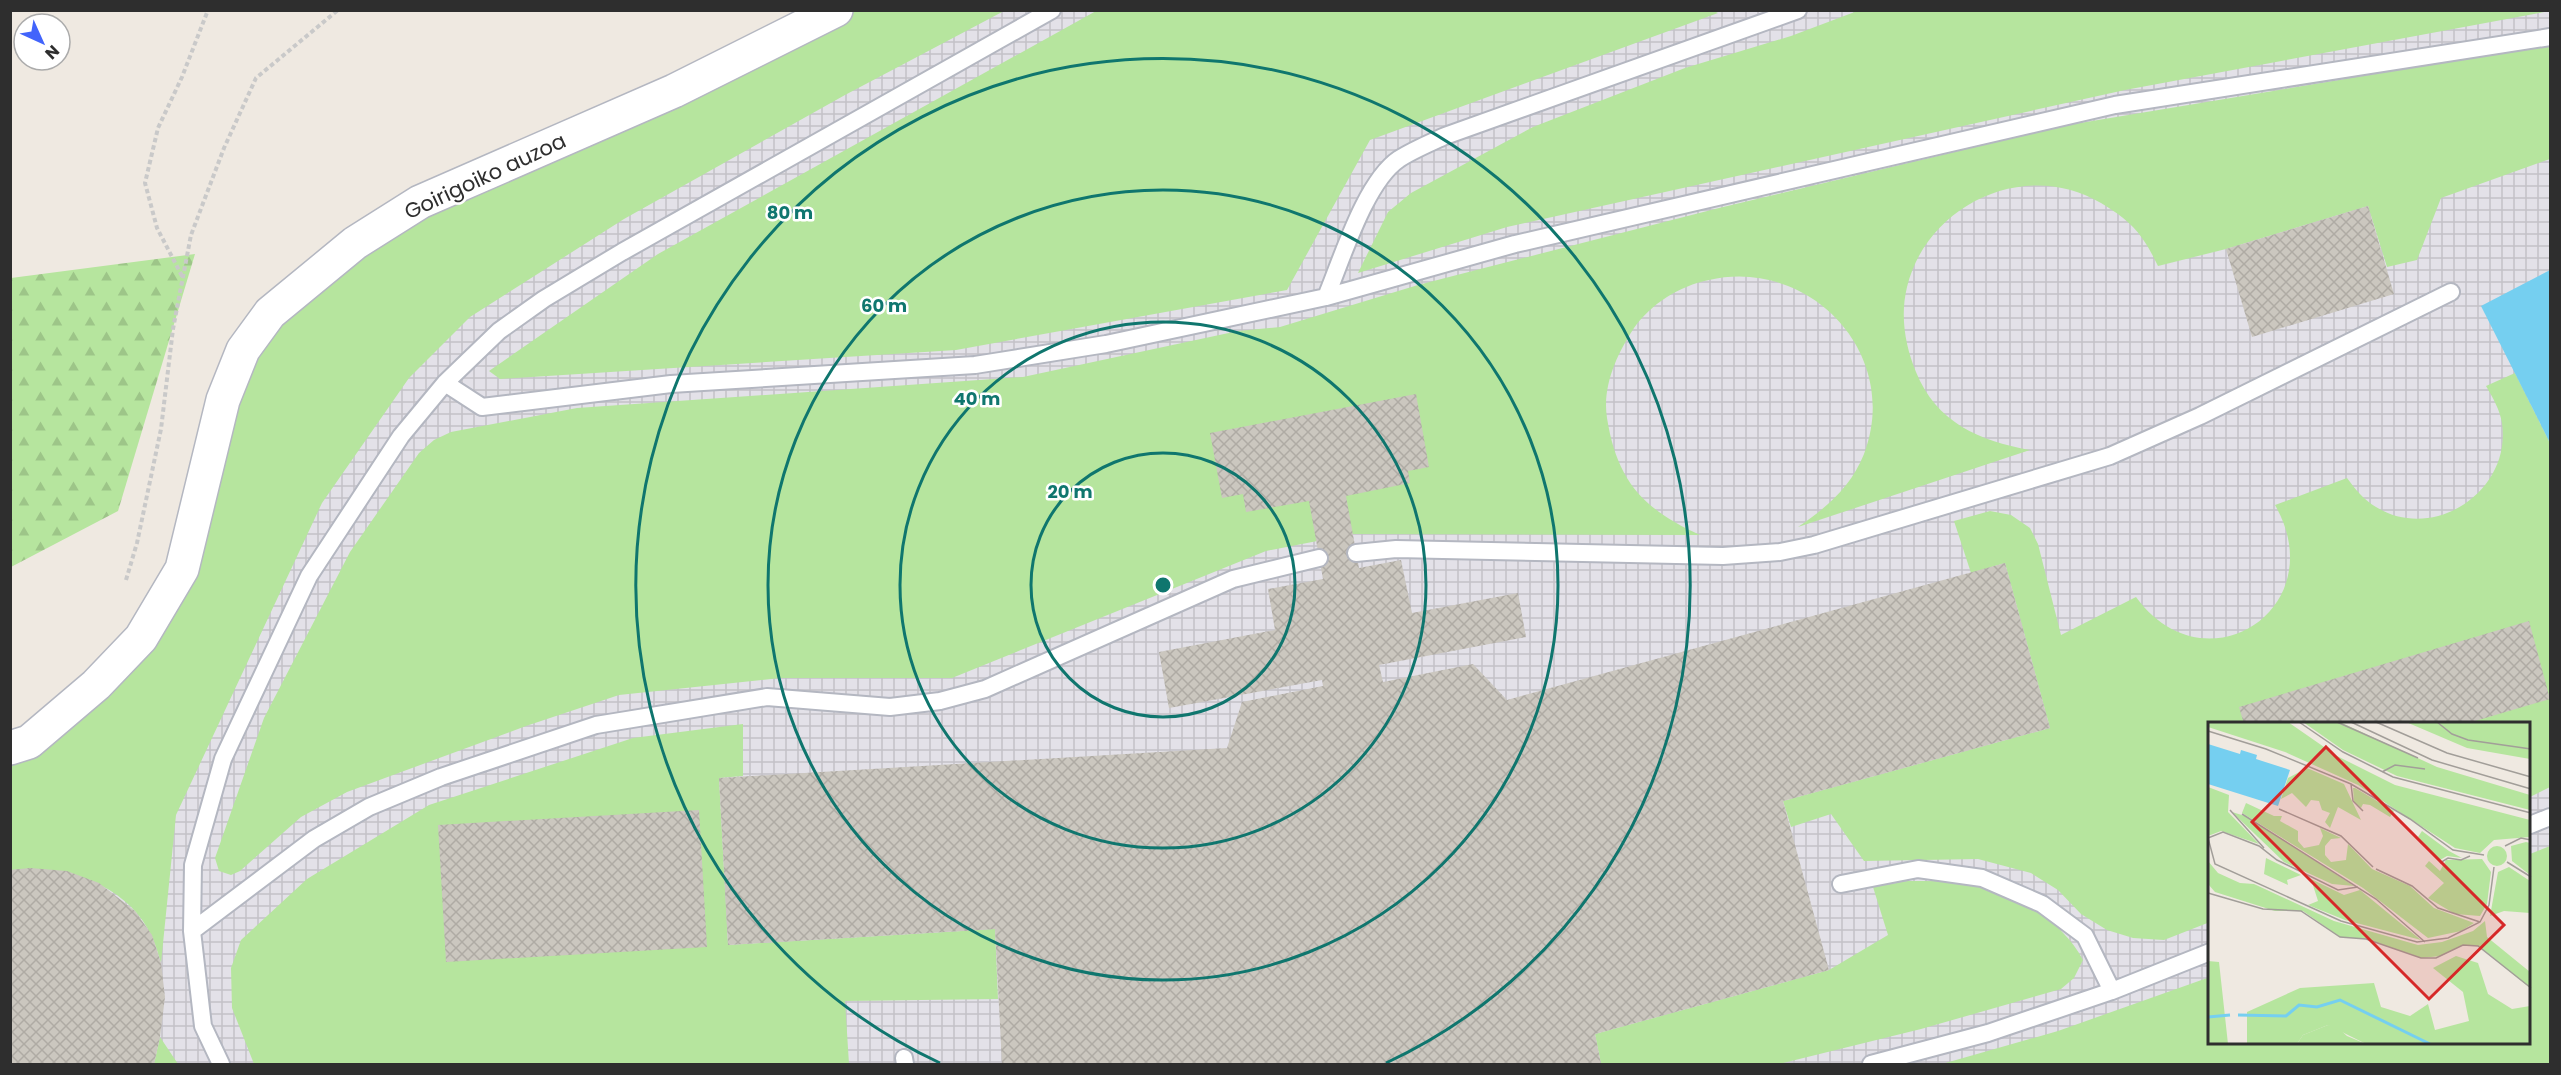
<svg xmlns="http://www.w3.org/2000/svg" width="2561" height="1075" viewBox="0 0 2561 1075" font-family="Poppins,sans-serif">
	<style>
		.industrial { fill: url(#industrial-grid); fill-rule: evenodd }
		.grass { fill: #b6e59e }
		.forest { fill: url(#forest-firs) }
		.water { fill: #75cff0 }
		.building { fill: url(#building-cross-hatch) }
		.lines { fill: none; stroke-linecap: round; stroke-linejoin: round }
		.service-casing { stroke: #b4b7c1; stroke-width: 20 }
		.minor-casing { stroke: #b4b7c1; stroke-width: 36 }
		.path { stroke: #c9c9c9; stroke-width: 4; stroke-dasharray: 4.5 3; stroke-linecap: butt }
		.service { stroke: #fff; stroke-width: 16 }
		.minor { stroke: #fff; stroke-width: 33 }
		.ring { fill: none; stroke: #0f766e; stroke-width: 3 }
		.labels { text-anchor: middle; dominant-baseline: central; stroke-width: 5; stroke-linejoin: round; paint-order: stroke }
		.street-label { font-size: 21px; fill: #2e2e2e; stroke: #fff }
		.inset-river { fill: none; stroke: #75cff0; stroke-width: 3 }
		.inset-road { fill: none; stroke: #a29e99; stroke-width: 1.5 }
		.view { fill: #d62828; fill-opacity: 0.15; stroke: #d62828; stroke-width: 3 }
		.inset-edge { fill: none; stroke: #2e2e2e; stroke-width: 3 }
		.centre { fill: #0f766e; stroke: #fff; stroke-width: 3 }
		.ring-label { font-size: 18px; text-anchor: middle; font-weight: bold; fill: #0f766e; stroke: #fff; stroke-width: 5; stroke-linejoin: round; paint-order: stroke }
	</style>
	<defs>
		<pattern id="industrial-grid" width="8" height="8" patternUnits="userSpaceOnUse" patternTransform="scale(1.5)"><rect width="8" height="8" fill="#e3e1e8"/><path d="M0 4h8M4 0v8" fill="none" stroke="#c3c1c7"/></pattern>
		<pattern id="forest-firs" width="22" height="20" patternUnits="userSpaceOnUse" patternTransform="scale(1.5)"><rect width="22" height="20" fill="#b6e59e"/><path d="M5 1l3.5 6h-7zM16 11l3.5 6h-7z" fill="#9dc588"/></pattern>
		<pattern id="building-cross-hatch" width="8" height="8" patternUnits="userSpaceOnUse" patternTransform="scale(1.5)"><rect width="8" height="8" fill="#cbc7bf"/><path d="M0 0l8 8M0 8l8-8" fill="none" stroke="#afaba4"/></pattern>
	</defs>
	<rect width="100%" height="100%" fill="#efe9e1"/>
	<path class="industrial" d="M836,11H2550V1064H11L10,748L141,638L223,400ZM2210,724H2530V1044H2210Z"/>
	<path class="grass" d="M1860,10H2550V11L2125,90L1507,227L1358,273L1388,212L1411,193L1533,127L1685,68L1791,36Z
		M836,11H1004L845,95L624,219L470,317L409,378L322,503L176,815L161,963C158,954 156,945 152,937C128,884 64,864 11,870L10,748L141,638L243,350L355,243Z
		M1714,11L1718,13L1370,140L1287,290L956,350L500,379L489,371L658,254L1096,11Z
		M2550,45V159L2441,198L2417,260L2387,267L2368,206L2226,249L2158,266C2153,256 2148,246 2142,238C2132,223 2116,212 2101,203C2026,158 1927,204 1907,287C1900,316 1905,345 1916,372C1936,422 1979,441 2030,450L1798,527C1826,508 1851,487 1864,454C1902,354 1810,257 1709,280C1679,286 1651,304 1634,328C1617,354 1602,386 1607,418C1617,481 1643,509 1700,535L1353,534L1266,551L952,678H780L619,695L526,726L347,792L301,817L240,871L231,875L219,871L215,858L264,718L350,552L419,453L434,440L451,432L577,408L1023,377L1238,331L1280,327L1418,285L1719,208L2068,125Z
		M2515,373L2550,443V787L2530,797V724H2210V922L2164,940L2133,938L2107,930L2081,914L2058,890L2031,873L1978,859L1864,861L1831,814L1791,827L1783,801L2050,728L2005,563L1971,573L1954,521L1990,511L2011,515L2030,528L2038,544L2061,635L2136,597C2205,692 2334,608 2275,505L2347,478C2355,489 2364,500 2376,507C2434,543 2512,491 2502,423C2500,410 2493,398 2486,386Z
		M743,724V776L719,778L728,945L995,929L998,999L845,1001L849,1064H254L232,1008L231,968L241,940L307,879L429,805L633,738Z
		M2550,846V1064H1942L2058,1031L2210,977V1044H2530V854Z
		M1908,881C1928,881 1948,881 1968,883C2011,889 2063,921 2083,960L2074,978L2061,989L1921,1029L1779,1064H1601L1595,1034L1829,970L1888,935L1873,887Z
		M160,1037L178,1064H154Z"/>
	<path class="forest" d="M195,254L118,511L11,567V278Z"/>
	<path class="water" d="M2550,270V443L2481,306Z"/>
	<path class="building" d="M2368,206L2394,294L2252,337L2226,249Z
		M1416,394L1429,467L1408,471L1410,483L1346,496L1359,568L1401,560L1412,613L1518,593L1526,637L1379,665L1383,682L1473,664L1507,700L2005,563L2050,728L1783,801L1829,970L1595,1034L1601,1064H1002L995,929L728,945L719,778L1227,748L1242,702L1323,686L1322,680L1169,708L1159,652L1275,630L1268,589L1323,579L1309,501L1246,512L1243,494L1222,498L1210,433Z
		M2529,621L2550,699L2465,724H2244L2239,707Z
		M699,810L707,947L446,962L438,825Z
		M30,868L67,871L99,883L135,911L152,935L161,963L165,997L160,1037L154,1064H10V870Z"/>
	<g class="lines">
		<defs>
			<path id="service" d="M1326,297C1342,259 1365,182 1399,159C1413,150 1430,143 1445,136L1798,10
				M445,383L482,407L671,384L975,365L1106,344L1326,297L1515,244L2115,105L2550,37
				M1356,553L1396,549L1723,556L1780,552L1814,545L2110,456L2200,416L2451,292
				M2530,825L2550,817
				M1841,884L1918,869L1982,878L2042,904L2085,936L2112,991
				M192,931L314,839L369,807L441,777L596,725L767,697L890,707L940,701L985,689L1233,579L1319,558
				M904,1058L905,1064
				M221,1064L203,1026L192,931L193,865L223,759L309,576L401,436L445,383L499,331L544,299L622,252L1052,10
				M1871,1064L1988,1033L2112,991L2210,952"/>
			<path id="minor" d="M10,748L29,742L96,685L141,638L182,569L223,400L243,350L270,313L355,243L420,202L674,91L836,10"/>
		</defs>
		<use href="#service" class="service-casing"/>
		<use href="#minor" class="minor-casing"/>
		<path class="path" d="M182,276L157,228L145,183L158,128L182,77L208,10
			M126,580L137,543L161,429L173,329L191,235L224,148L256,78L338,10"/>
		<use href="#service" class="service"/>
		<use href="#minor" class="minor"/>
	</g>
	<g class="ring">
		<circle cx="1163" cy="585" r="132"/>
		<circle cx="1163" cy="585" r="263"/>
		<circle cx="1163" cy="585" r="395"/>
		<path d="M940 1063A527 527 0 1 1 1386 1063"/>
	</g>
	<g class="labels">
		<g class="street-label">
			<text transform="translate(485 176) rotate(-25)">Goirigoiko auzoa</text>
		</g>
	</g>
	<g transform="translate(2208 722)">
		<rect width="322" height="322" fill="#efe9e1"/>
		<path d="M0,0H80L129,34L187,63L322,98V115L286,118L272,131L247,126L150,63L77,30L0,5ZM99,46L136,62L153,98L130,85L122,106L117,100L122,91L114,88L111,79L103,78L98,85L84,71L73,77L80,56ZM0,65L21,73L20,90L51,122L13,109L0,114ZM145,66H147L186,89L182,95L162,83L155,82L153,86L146,80ZM38,81L66,94H74L72,99L90,109V119L96,126L111,123L115,114L112,106L133,116L123,117L117,124V133L123,140L138,138L140,122L164,147L202,164L226,186L266,201L253,209L220,216L155,166L34,91ZM24,90L37,94L146,164L124,162L76,140ZM214,109L241,129L254,136L239,134L232,138L210,115ZM318,120L322,121V153L304,139L303,124ZM279 134a10 10 0 1 1 20 0a10 10 0 1 1-20 0ZM58,136L93,153L79,158L80,163L56,152ZM274,137L283,150L279,182L272,194L247,192L220,176L236,161L217,144L221,139L232,149L238,138ZM0,139L10,151L32,161L46,162L126,199L210,223L234,220L265,209L277,199L279,215L322,250V266L270,224L255,223L233,234L213,236L158,217L132,215L95,189H67L7,170L0,162ZM301,145L322,159V191L296,189L282,194L290,150ZM103,157L136,173L152,168L213,218L137,198L100,183L110,179ZM120,303L128,304L139,314L158,322H89L95,313Z" fill="#b6e59e"/>
		<path d="M95,0H132L229,45L322,73V88L189,54L135,28ZM198,0H322V37L259,26ZM248,234L270,241L280,272L304,287L322,284V322H158L120,303L95,313L89,322H39V290L92,266L166,261L173,285L202,294L220,282L227,308L261,299L255,270L225,246ZM0,239L11,240L20,322H0Z" fill="#b6e59e"/>
		<path d="M0,22L32,32L33,28L49,33L48,37L82,48L70,84L0,62Z" fill="#75cff0"/>
		<path class="inset-river" d="M30,293L78,294L91,283L109,285L132,278L222,322M0,295L22,293"/>
		<path class="inset-road" d="M91,0L135,30L185,55L323,91M129,0L210,36M143,0L224,38L323,67M168,0L239,31L323,55M229,0L244,12L260,18L323,27M0,9L58,27L143,62L202,97L245,128L276,133M174,50L187,43L217,47M143,62L145,79L155,89M71,87L133,114L165,145M22,88L56,126M34,92L168,177L217,220M297,124L313,116L323,118M299,140L323,155M232,141L240,136L253,138L262,134M168,147L204,164L230,186L272,200M150,165L130,168L69,138L51,124L15,110L0,116L7,142L133,199L209,220L240,216L272,200L281,183L286,145M0,171L55,187L93,189L132,215L158,217L213,236H228L255,223L270,224L323,266"/>
		<path class="view" d="M118,25L296,203L221,277L44,100Z"/>
		<rect width="322" height="322" class="inset-edge"/>
	</g>
	<circle cx="1163" cy="585" r="9" class="centre"/>
	<g class="ring-label">
		<text x="790" y="219">80 m</text>
		<text x="884" y="312">60 m</text>
		<text x="977" y="405">40 m</text>
		<text x="1070" y="498">20 m</text>
	</g>
	<rect width="2561" height="1075" fill="none" stroke="#2e2e2e" stroke-width="24"/>
	<g transform="translate(42 42) rotate(135)"><circle r="28" fill="#ffffff" stroke="#ababab" stroke-width="1.5"/>
	<path d="M0-4.5L10 22L0 15L-10 22Z" fill="#4264fb"/>
	<text y="-9" font-size="16" font-weight="bold" text-anchor="middle" fill="#2e2e2e">N</text>
	</g>
</svg>
